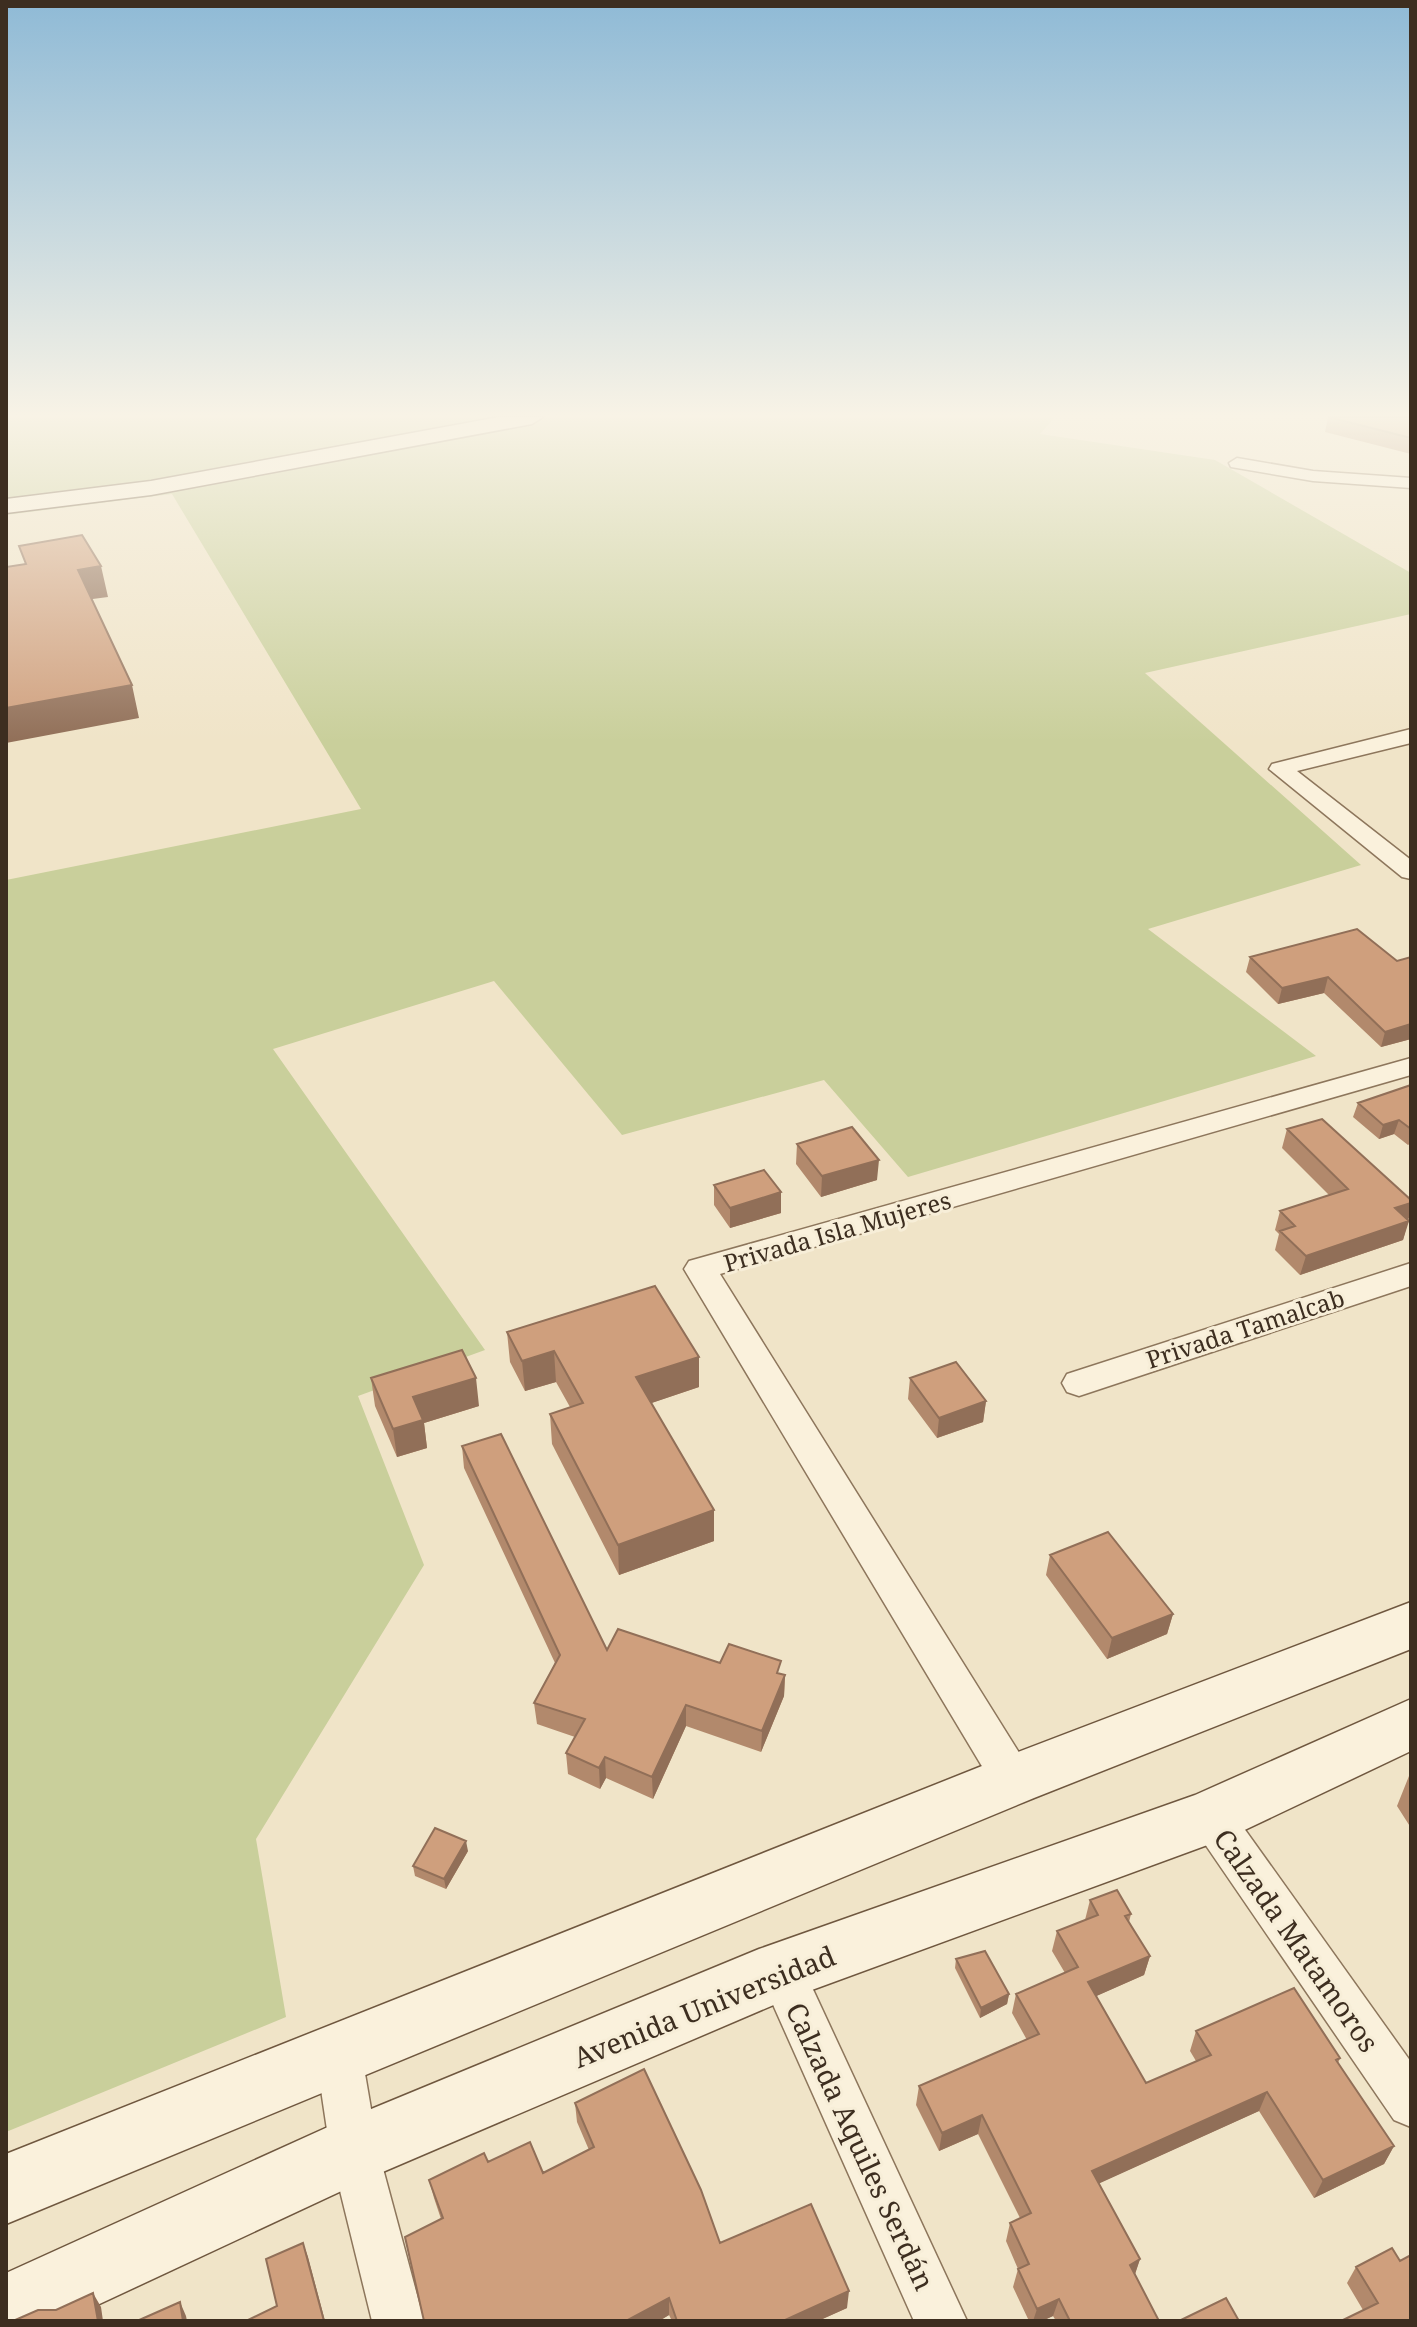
<svg xmlns="http://www.w3.org/2000/svg" width="1417" height="2327" viewBox="0 0 1417 2327" font-family="'Noto Serif',serif">
	<style>
		.green { fill: #c9cf9b }
		.lines { fill: none; stroke-linecap: round; stroke-linejoin: round }
		.minor-casing { stroke: #8d765c; stroke-width: 3 }
		.secondary-casing { stroke: #6f573f; stroke-width: 3 }
		.minor { fill: #faf1dc; fill-rule: evenodd }
		.secondary { fill: #faf1dc; fill-rule: evenodd }
		.wall { fill: #b2896c }
		.shaded-wall { fill: #916f58 }
		.building { fill: #cf9f7d; stroke: #916f58; stroke-width: 2 }
		.labels { text-anchor: middle; dominant-baseline: central; stroke-width: 6; stroke-linejoin: round; paint-order: stroke }
		.street-label { font-size: 24px; fill: #3d2e20; stroke: #f7eed8 }
		.near-street-label { font-size: 28px; fill: #3d2e20; stroke: #f7eed8 }
	</style>
	<rect width="100%" height="100%" fill="#f0e4c8"/>
	<path class="green" d="M6,417H1055L1040,434L1215,460L1411,573V614L1145,673L1361,865L1148,929L1316,1056L908,1177L824,1080L622,1135L494,981L273,1049L485,1350L358,1396L424,1565L256,1839L286,2017L6,2132V880L361,809L172,494L6,515Z"/>
	<g class="lines">
		<defs>
			<path id="minor" d="M1237,458L1313,471L1411,478V488L1313,481L1231,467L1229,463Z
				M1411,729V743L1297,771L1411,860V879L1402,877L1269,769L1272,764Z
				M1411,1058V1075L720,1274L1028,1767L1034,1780L1028,1793L1013,1799L998,1793L684,1269L689,1261Z
				M1411,1263V1286L1079,1396L1067,1392L1062,1383L1067,1374Z
				M1211,1798L1226,1803L1411,2062V2127L1394,2120L1196,1831L1190,1817L1196,1803Z
				M781,1949L797,1955L967,2321H914L758,1971L765,1955Z
				M339,2033L356,2039L362,2056L378,2150L424,2321H372L330,2150L316,2056L322,2039Z"/>
			<path id="secondary" d="M499,417H543L532,424L151,495L6,513V499L151,481Z
				M1411,1602V1649L1034,1798L6,2224V2154L992,1762Z
				M1411,1699V1751L1232,1836L790,1998L378,2174L63,2321H6V2273L330,2126L759,1949L1195,1795Z"/>
		</defs>
		<use href="#minor" class="minor-casing"/>
		<use href="#secondary" class="secondary-casing"/>
		<use href="#minor" class="minor"/>
		<use href="#secondary" class="secondary"/>
	</g>
	<path class="wall" d="M1328,417H1411V454L1325,432Z
		M1250,957L1397,961L1411,957V1039L1381,1047L1324,993L1278,1004L1246,972Z
		M1411,1085V1143L1408,1145L1394,1134L1379,1139L1353,1117L1358,1103Z
		M1287,1129L1408,1221L1403,1240L1300,1275L1275,1250L1279,1234L1275,1230L1280,1211L1329,1195L1282,1148Z
		M797,1144L877,1180L821,1197L796,1164Z
		M714,1185L781,1213L730,1228L714,1205Z
		M507,1332L699,1357V1387L651,1403L714,1510V1541L619,1575L552,1444L550,1414L570,1407L556,1382L525,1391L510,1362Z
		M371,1378L479,1406L424,1423L427,1448L397,1457L375,1406Z
		M910,1378L986,1401L983,1422L937,1438L908,1399Z
		M462,1446L607,1650L720,1663L785,1675L784,1696L761,1752L686,1726L653,1799L606,1778L600,1789L568,1774L566,1753L575,1737L537,1724L534,1703L555,1663L464,1468Z
		M1050,1555L1173,1614L1167,1634L1107,1659L1046,1575Z
		M1409,1776H1411V1828L1397,1806Z
		M468,1851L446,1889L415,1876L413,1866Z
		M1090,1900L1131,1914L1129,1922L1150,1956L1144,1975L1096,1996L1146,2083L1196,2061L1190,2051L1196,2031L1340,2058L1338,2063L1394,2146L1384,2164L1314,2198L1259,2111L1099,2183L1140,2259L1135,2274L1159,2321H1056L1053,2316L1042,2321H1029L1013,2287L1018,2269L1006,2241L1010,2223L1020,2218L978,2134L939,2151L916,2105L919,2086L1027,2040L1012,2013L1016,1994L1065,1973L1052,1951L1057,1931L1085,1920Z
		M956,1959L1009,1994L1007,2004L980,2018L955,1968Z
		M575,2103L720,2243L847,2308L818,2321H672L669,2315L659,2321H424L441,2219L434,2198L429,2180L488,2162L543,2173L589,2150L577,2122Z
		M1400,2261L1411,2321L1363,2310L1347,2283L1356,2267Z"/>
	<path class="shaded-wall" d="M101,566L108,597L85,600L78,570Z
		M132,685L139,718L6,743V708Z
		M1328,977L1324,993L1278,1004L1282,988Z
		M1411,1024V1039L1381,1047L1385,1032Z
		M1399,1120L1394,1134L1379,1139L1383,1125Z
		M879,1160L877,1180L821,1197L822,1176Z
		M781,1192V1213L730,1228V1208Z
		M1411,1203V1211L1408,1221L1395,1208Z
		M1409,1221L1403,1240L1300,1275L1306,1256Z
		M554,1351L556,1382L525,1391L522,1361Z
		M699,1357V1387L637,1408L636,1377Z
		M476,1378L479,1406L424,1423L427,1448L397,1457L393,1429L413,1397Z
		M986,1401L983,1422L937,1438L939,1418Z
		M714,1510V1541L619,1575L618,1545Z
		M1173,1614L1167,1634L1107,1659L1112,1638Z
		M785,1675L784,1696L761,1752L762,1731Z
		M686,1705V1726L653,1799L652,1777Z
		M605,1757L606,1778L600,1789L599,1768Z
		M466,1841L468,1851L446,1889L444,1879Z
		M1150,1956L1144,1975L1083,2002L1088,1982Z
		M1009,1994L1007,2004L980,2018L981,2008Z
		M1267,2092L1259,2111L1087,2189L1092,2171Z
		M982,2115L978,2134L939,2151L942,2133Z
		M1394,2146L1384,2164L1314,2198L1323,2180Z
		M303,2243L308,2257L325,2321H324Z
		M1140,2259L1134,2277L1130,2265Z
		M849,2291L847,2308L818,2321H783Z
		M93,2293L101,2307L103,2321H98Z
		M669,2298V2315L659,2321H626Z
		M1059,2299L1053,2316L1042,2321H1033L1037,2309Z
		M180,2302L186,2316L187,2321H183Z"/>
	<path class="building" d="M1328,417H1411V438Z
		M82,535L101,566L78,570L132,685L6,708V567L26,564L19,546Z
		M1357,929L1397,961L1411,957V1024L1385,1032L1328,977L1282,988L1250,957Z
		M1411,1085V1129L1399,1120L1383,1125L1358,1103Z
		M1322,1119L1411,1200V1203L1395,1208L1409,1221L1306,1256L1280,1231L1295,1226L1280,1211L1348,1189L1287,1129Z
		M852,1127L879,1160L822,1176L797,1144Z
		M764,1170L781,1192L730,1208L714,1185Z
		M655,1286L699,1357L636,1377L714,1510L618,1545L550,1414L583,1403L554,1351L522,1361L507,1332Z
		M462,1350L476,1378L413,1397L423,1420L393,1429L371,1378Z
		M956,1362L986,1401L939,1418L910,1378Z
		M501,1434L607,1650L618,1629L720,1663L729,1644L781,1661L777,1673L785,1675L762,1731L686,1705L652,1777L605,1757L599,1768L566,1753L585,1719L534,1703L560,1655L462,1446Z
		M1108,1532L1173,1614L1112,1638L1050,1555Z
		M435,1828L466,1841L444,1879L413,1866Z
		M1117,1890L1131,1914L1125,1916L1150,1956L1088,1982L1146,2083L1211,2055L1196,2031L1294,1988L1340,2058L1336,2060L1394,2146L1323,2180L1267,2092L1092,2171L1140,2259L1130,2265L1159,2321H1070L1059,2299L1037,2309L1018,2269L1029,2264L1010,2223L1031,2213L982,2115L942,2133L919,2086L1039,2034L1016,1994L1078,1967L1057,1931L1098,1915L1090,1900Z
		M985,1951L1009,1994L981,2008L956,1959Z
		M644,2069L701,2190L720,2243L811,2204L849,2291L783,2321H677L669,2298L626,2321H424L405,2237L443,2218L429,2180L484,2153L488,2162L530,2142L543,2173L594,2147L575,2103Z
		M303,2243L324,2321H246L277,2306L266,2259Z
		M1392,2248L1400,2261L1411,2255V2321H1341L1378,2303L1356,2267Z
		M93,2293L98,2321H13L38,2310H56Z
		M1226,2298L1239,2321H1179Z
		M180,2302L183,2321H137Z"/>
	<linearGradient id="sky" x2="0" y2="1"><stop stop-color="#8fbad6"/><stop offset="0.56" stop-color="#f8f3e6"/><stop offset="1" stop-color="#f8f3e6" stop-opacity="0"/></linearGradient>
	<rect width="1417" height="742" fill="url(#sky)"/>
	<g class="labels">
		<g class="street-label">
			<text transform="translate(837 1231) rotate(-16)">Privada Isla Mujeres</text>
			<text transform="translate(1245 1328) rotate(-18)">Privada Tamalcab</text>
		</g>
		<g class="near-street-label">
			<text transform="translate(1297 1940) rotate(55)">Calzada Matamoros</text>
			<text transform="translate(704 2006) rotate(-22)">Avenida Universidad</text>
			<text transform="translate(861 2146) rotate(65)">Calzada Aquiles Serdán</text>
		</g>
	</g>
	<rect width="1417" height="2327" fill="none" stroke="#3d2e20" stroke-width="16"/>
</svg>
